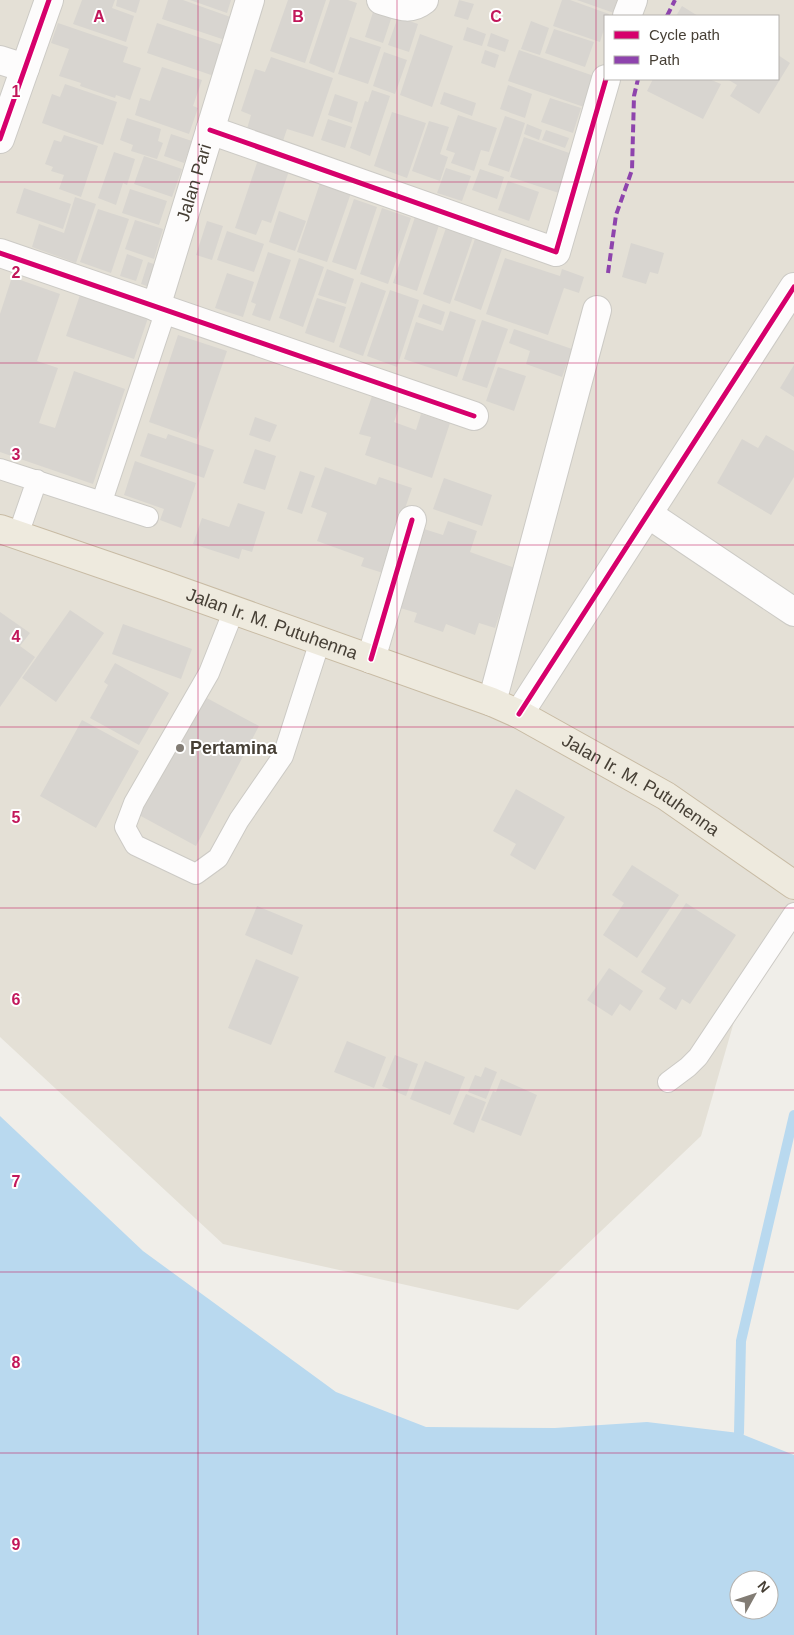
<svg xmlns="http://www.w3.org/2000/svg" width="794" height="1635" viewBox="0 0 794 1635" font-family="Helvetica,sans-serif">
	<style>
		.residential { fill: #e4e0d6; fill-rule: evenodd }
		.water { fill: #b9d9ef; fill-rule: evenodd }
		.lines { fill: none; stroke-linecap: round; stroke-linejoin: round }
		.stream { stroke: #b9d9ef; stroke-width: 10 }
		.building { fill: #d8d5d0 }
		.service-casing { stroke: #cccac5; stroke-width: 22 }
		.minor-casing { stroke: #cccac5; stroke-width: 30 }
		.trunk-casing { stroke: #c8bba4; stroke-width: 30 }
		.service { stroke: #fdfcfc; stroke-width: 20 }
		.minor { stroke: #fdfcfc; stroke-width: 28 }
		.trunk { stroke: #eeeade; stroke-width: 28 }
		.quiet { stroke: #8e44ad; stroke-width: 4; stroke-dasharray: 8 4; stroke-linecap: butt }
		.cycleway-casing { stroke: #fff; stroke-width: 8 }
		.cycleway { stroke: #d6006c; stroke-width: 5 }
		.grid { fill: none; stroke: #c2185b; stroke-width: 1; stroke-opacity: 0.55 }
		.poi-dot { fill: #827c74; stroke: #fff; stroke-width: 2 }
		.labels { text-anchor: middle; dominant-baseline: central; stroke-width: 4; stroke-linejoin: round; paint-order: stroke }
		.street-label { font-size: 18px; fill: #463f35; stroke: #fff }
		.poi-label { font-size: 18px; font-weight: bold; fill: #463f35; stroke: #fff; text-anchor: start }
		.grid-label { font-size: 16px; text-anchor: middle; font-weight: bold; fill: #c2185b; stroke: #fff; stroke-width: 4; stroke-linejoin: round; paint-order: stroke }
	</style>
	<rect width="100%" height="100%" fill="#f0eee9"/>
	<path class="residential" d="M0,0H794V928L753,956L701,1136L518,1310L223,1244L0,1037ZM605,16H778V79H605Z"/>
	<path class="water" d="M0,1116L143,1251L336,1392L426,1427L555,1428L647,1422L739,1433L794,1455V1635H0ZM739,1580H769V1610H739Z"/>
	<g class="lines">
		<path class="stream" d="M739,1433L741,1341L794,1115"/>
	</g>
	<path class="building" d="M82,0H115L112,8L134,16L126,42L73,24Z
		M117,0H140L136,13L116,6Z
		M168,0H183L236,19L228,41L162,19Z
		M190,0H231L227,13Z
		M288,0H326L305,63L270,51Z
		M330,0H348L357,3L334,73L309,63Z
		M459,0L474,4L468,20L454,16Z
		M562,0H570L609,14L608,16H605V26L600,42L553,26Z
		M577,0H618L614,13Z
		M682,6L698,16H676Z
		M374,9L392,16L383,43L365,37Z
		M398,17L418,24L409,52L388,45Z
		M531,21L549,28L540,55L521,49Z
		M58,23L128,47L123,62L141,68L130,100L116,95L115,98L80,86L81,83L59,76L69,49L51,43Z
		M157,23L228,47L217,77L147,53Z
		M467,27L486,34L482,46L463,40Z
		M554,29L594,42L585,67L545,53Z
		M491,33L509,40L505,52L487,46Z
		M420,34L453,46L432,107L400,95Z
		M350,37L381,47L368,84L338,74Z
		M485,50L499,55L495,68L481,63Z
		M519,50L594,76L584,107L508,81Z
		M384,52L407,60L395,94L373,86Z
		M778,55L790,63L759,114L730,96L737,85L727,79H778Z
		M271,57L333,78L313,137L287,129L283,141L247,129L251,115L241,111L255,69L265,72Z
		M162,67L202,80L193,106L198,108L189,134L135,115L140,98L150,101Z
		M653,79H709L721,84L703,119L647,91Z
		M65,84L117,102L103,145L42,123L52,94L60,97Z
		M508,85L532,94L525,118L500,109Z
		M372,90L390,96L370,156L350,148L365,101L368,102Z
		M444,92L476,103L472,116L440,104Z
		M335,94L358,102L352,123L328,115Z
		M550,98L581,108L573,133L541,122Z
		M392,112L426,123L407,178L374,166Z
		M458,115L497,128L489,152L481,150L474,171L451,163L455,153L446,150Z
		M505,116L525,123L509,172L488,165Z
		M127,118L161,129L158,141L163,143L157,159L131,151L133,145L120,140Z
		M328,119L352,127L345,148L321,140Z
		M429,121L449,127L440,154L448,157L440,181L412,171Z
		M527,124L542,130L539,140L524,134Z
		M546,130L569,138L565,148L542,140Z
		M171,134L192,141L184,163L164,156Z
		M64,135L98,146L81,197L59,189L64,175L51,171L53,167L45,164L54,140L61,142Z
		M524,137L572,154L559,193L510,177Z
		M114,152L135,159L127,185L123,183L116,205L98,198Z
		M144,156L182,169L172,197L134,184Z
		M258,160L289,171L271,223L262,220L256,235L235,228Z
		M446,168L471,176L462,201L437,193Z
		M480,169L504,177L497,199L472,190Z
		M508,181L539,192L529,221L498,210Z
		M320,183L351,193L327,262L297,252Z
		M24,188L71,204L63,229L16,213Z
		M130,189L167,201L159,225L122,213Z
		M75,197L96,204L76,263L32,247L39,224L64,233Z
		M354,199L377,207L356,270L332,262Z
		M382,208L411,218L388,284L360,274Z
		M98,209L129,219L111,273L80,262Z
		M279,211L306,221L295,251L269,242Z
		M415,217L439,225L417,291L393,283Z
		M135,220L163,229L154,259L125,249Z
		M207,221L223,226L212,260L196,255Z
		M447,225L474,234L450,304L423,294Z
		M227,231L264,244L254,272L217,260Z
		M477,233L504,243L481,310L454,300Z
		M631,243L664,253L658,274L650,272L646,284L622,277Z
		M268,252L291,260L270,321L252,315L256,304L251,302Z
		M127,254L143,260L136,281L120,276Z
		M299,258L324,267L303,327L279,318Z
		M505,258L560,276L562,269L584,277L579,293L564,288L548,335L486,314Z
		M148,262L159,266L152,288L141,284Z
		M327,269L354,279L346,304L318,295Z
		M227,273L254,282L243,317L215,308Z
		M12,277L60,294L37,361L58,368L39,423L55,428L74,371L125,389L93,484L0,452V314Z
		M361,282L386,291L363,356L339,347Z
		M390,290L419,300L397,367L367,356Z
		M81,292L149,315L134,359L66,336Z
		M317,298L346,307L334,343L305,333Z
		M423,304L445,312L441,325L418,317Z
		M450,311L476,320L457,377L404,359L416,322L443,331Z
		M482,320L508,329L487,388L462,380Z
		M514,329L572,349L562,377L526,364L530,351L509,343Z
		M178,335L227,351L197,439L149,422Z
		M794,365V397L780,388Z
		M498,367L526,376L514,411L486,401Z
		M372,396L400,405L394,422L416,430L421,414L450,423L432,478L365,455L371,437L359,434Z
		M255,417L277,425L270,442L249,435Z
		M148,433L166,439L168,434L214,450L204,478L140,456Z
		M766,435L794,451V477L771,515L717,483L742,439L758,448Z
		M255,449L276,456L265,490L243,483Z
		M135,461L196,483L181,528L160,520L164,509L124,495Z
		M325,467L376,485L379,477L412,488L383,573L361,566L364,558L317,541L327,513L311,507Z
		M300,471L315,476L302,514L287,509Z
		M444,478L492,495L482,526L433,509Z
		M238,503L265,512L252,552L242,549L239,559L193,544L202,518L229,527Z
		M448,521L477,531L470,552L515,568L495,628L479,623L475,635L446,624L443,632L414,622L417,613L397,607L424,529L443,535Z
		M70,610L104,633L56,702L22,678Z
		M0,612L30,633L20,646L35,657L0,707Z
		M123,624L192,649L181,679L112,654Z
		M115,663L169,693L139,745L90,718L108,685L104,682Z
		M203,696L259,726L196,846L139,815Z
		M82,720L139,751L96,828L40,796Z
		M516,789L565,817L535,870L510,855L516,844L493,831Z
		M632,865L679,895L637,958L603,935L624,903L612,895Z
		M686,903L736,935L690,1004L682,999L676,1010L659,999L666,988L641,972Z
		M257,906L303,925L292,955L245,935Z
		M256,959L299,977L271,1045L228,1028Z
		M609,968L643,991L630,1011L620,1004L612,1016L587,1000Z
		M347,1041L386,1057L374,1088L334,1072Z
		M395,1055L418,1064L406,1096L382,1086Z
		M425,1061L465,1077L450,1115L410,1099Z
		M485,1067L497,1072L486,1099L468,1092L475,1075L481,1077Z
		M501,1079L537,1095L521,1136L481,1120L493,1091L496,1092Z
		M466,1094L486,1102L474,1133L453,1124Z"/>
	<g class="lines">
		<defs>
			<path id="service" d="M0,469L148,517
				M102,501L166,310
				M18,535L37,480
				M234,610L209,673L134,803L125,827L135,845L196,874L218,858L239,820L283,756L320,641
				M668,1082L688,1067L698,1057L794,913"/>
			<g id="minor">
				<path d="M381,0C398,5 409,12 424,0"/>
				<path d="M627,16L633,0"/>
				<path d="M0,60L25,68"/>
				<path d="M210,130L556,252L606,79"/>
				<path d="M0,139L49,0"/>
				<path d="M0,253L474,416"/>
				<path id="s1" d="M156,307L250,0"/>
				<path d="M648,514L794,612"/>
				<path d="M371,659L412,520"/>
				<path d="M492,702L597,310"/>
				<path d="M519,714L794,287"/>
			</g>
			<g id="trunk">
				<path id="s2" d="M0,529L166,586L492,702L519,714L666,796L794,885"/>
			</g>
		</defs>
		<use href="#service" class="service-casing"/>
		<use href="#minor" class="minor-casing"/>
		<use href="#trunk" class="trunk-casing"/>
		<use href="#service" class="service"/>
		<use href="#minor" class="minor"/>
		<use href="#trunk" class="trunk"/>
		<path class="quiet" d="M667,16L675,0
			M608,273L616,215L632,170L634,96L638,79"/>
		<defs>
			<path id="cycleway" d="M210,130L556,252L606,79
				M0,139L49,0
				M0,253L474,416
				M371,659L412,520
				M519,714L794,287"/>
		</defs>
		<use href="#cycleway" class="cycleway-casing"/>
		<use href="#cycleway" class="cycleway"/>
	</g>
	<path class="grid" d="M198,0V1635M397,0V1635M596,0V1635M0,182H794M0,363H794M0,545H794M0,727H794M0,908H794M0,1090H794M0,1272H794M0,1453H794"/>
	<circle class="poi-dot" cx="180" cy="748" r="5"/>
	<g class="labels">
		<g class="street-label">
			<text stroke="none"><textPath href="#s1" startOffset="130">Jalan Pari</textPath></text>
			<text stroke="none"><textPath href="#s2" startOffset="288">Jalan Ir. M. Putuhenna</textPath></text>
			<text stroke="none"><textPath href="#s2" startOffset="692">Jalan Ir. M. Putuhenna</textPath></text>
		</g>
		<g class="poi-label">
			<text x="190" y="748">Pertamina</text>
		</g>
	</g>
	<g class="grid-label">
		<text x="99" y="22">A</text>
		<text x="298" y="22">B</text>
		<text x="496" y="22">C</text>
		<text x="16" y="97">1</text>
		<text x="16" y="278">2</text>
		<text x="16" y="460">3</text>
		<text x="16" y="642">4</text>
		<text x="16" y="823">5</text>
		<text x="16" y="1005">6</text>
		<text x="16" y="1187">7</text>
		<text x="16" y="1368">8</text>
		<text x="16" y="1550">9</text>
	</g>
	<rect x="604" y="15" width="175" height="65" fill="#ffffff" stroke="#b5b2ae"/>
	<rect x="614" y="31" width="25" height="8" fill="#d6006c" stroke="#b5b2ae"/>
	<text x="649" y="40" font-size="15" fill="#463f35">Cycle path</text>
	<rect x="614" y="56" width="25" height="8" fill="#8e44ad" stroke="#b5b2ae"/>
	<text x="649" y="65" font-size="15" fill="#463f35">Path</text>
	<g transform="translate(754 1595) rotate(50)"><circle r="24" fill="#ffffff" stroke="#b5b2ae"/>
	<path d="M0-4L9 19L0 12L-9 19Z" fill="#827c74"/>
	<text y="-8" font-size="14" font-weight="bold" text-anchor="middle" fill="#463f35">N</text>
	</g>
</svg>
